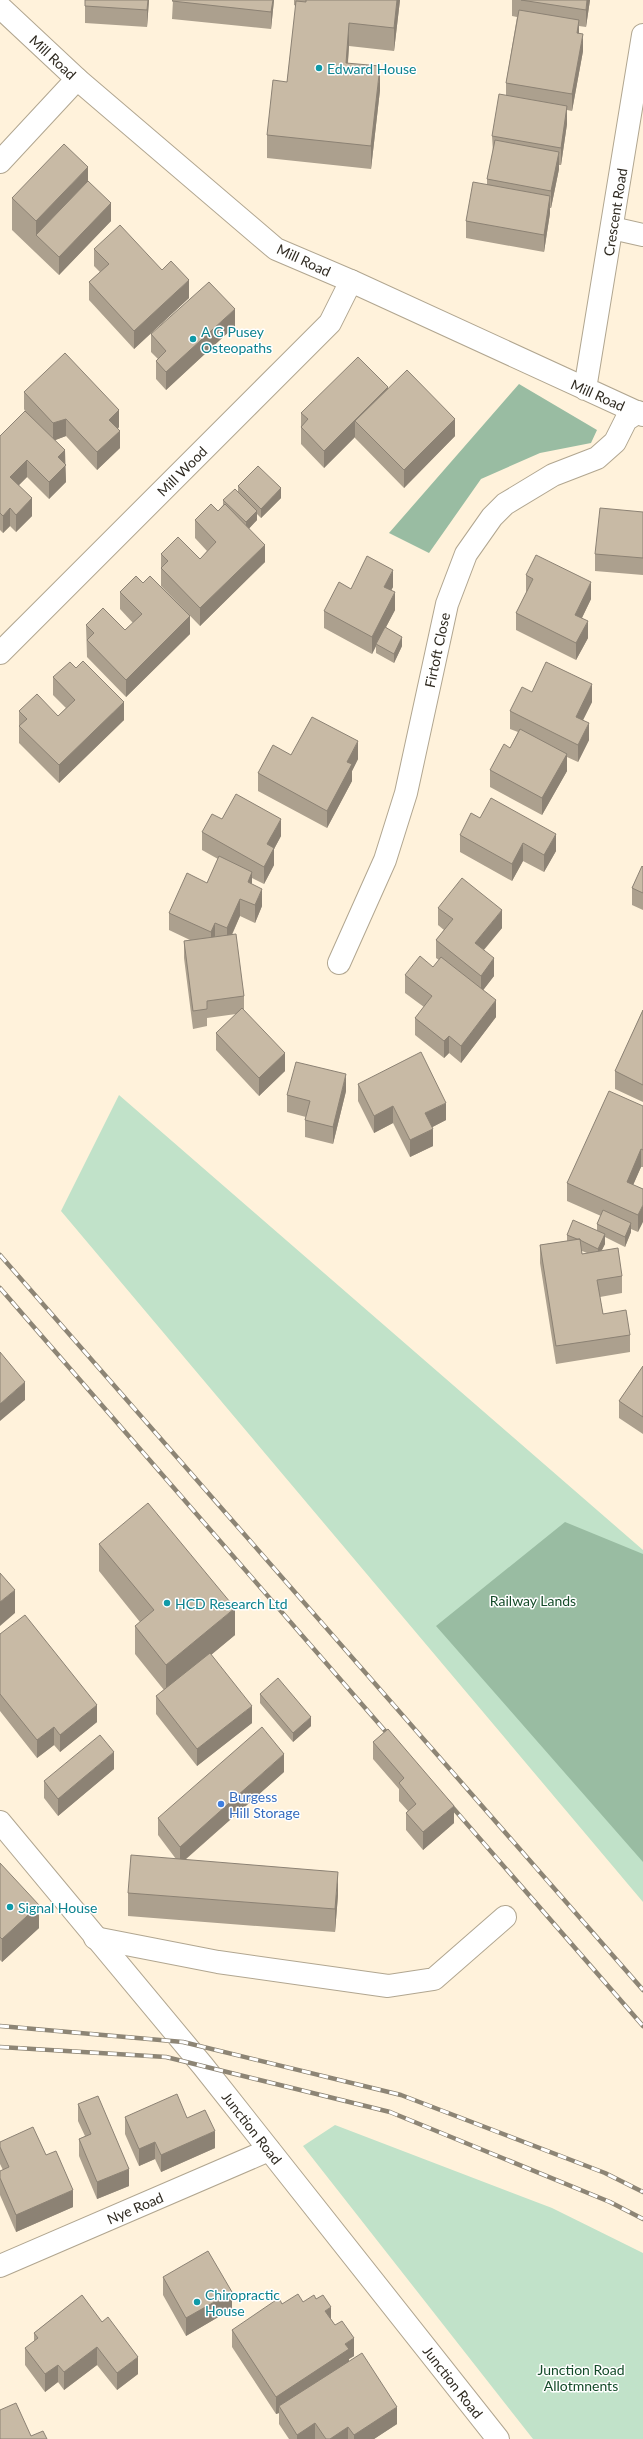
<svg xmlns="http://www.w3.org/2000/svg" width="643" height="2439" viewBox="0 0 643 2439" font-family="Lato,sans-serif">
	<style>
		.green { fill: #c1e2c9 }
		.forest { fill: #99bca2 }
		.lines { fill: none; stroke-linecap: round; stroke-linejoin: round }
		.lane-casing { stroke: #b1a690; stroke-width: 24 }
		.street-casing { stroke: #b1a690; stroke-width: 24 }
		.secondary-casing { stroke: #b1a690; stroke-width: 24 }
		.lane { stroke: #fff; stroke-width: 22 }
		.street { stroke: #fff; stroke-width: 22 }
		.secondary { stroke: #fff; stroke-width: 22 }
		.rail-casing { stroke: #8d8575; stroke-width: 4.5 }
		.rail { stroke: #fff; stroke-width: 3; stroke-dasharray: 9; stroke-linecap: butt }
		.wall { fill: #aca08e; fill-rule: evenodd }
		.shaded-wall { fill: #8c8274 }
		.building { fill: #c8baa5; stroke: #8c8274 }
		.culture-dot { fill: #0f9aa8; stroke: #fff; stroke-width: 1.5 }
		.shop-dot { fill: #3f7fe0; stroke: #fff; stroke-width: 1.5 }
		.labels { text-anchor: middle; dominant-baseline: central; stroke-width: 3; stroke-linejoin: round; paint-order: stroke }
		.street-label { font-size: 14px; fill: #2f2a21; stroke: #fff }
		.culture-label { font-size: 14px; fill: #0d838f; stroke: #fff; text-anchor: start }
		.park-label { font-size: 14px; fill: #144b29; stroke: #fff }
		.shop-label { font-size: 14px; fill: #366cbe; stroke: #fff; text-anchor: start }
	</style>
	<rect width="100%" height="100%" fill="#fff2db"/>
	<path class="green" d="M119,1095L643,1550V1902L61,1211Z
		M335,2125L552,2208L643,2253V2439H533L303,2146Z"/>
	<path class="forest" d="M519,384L597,430L591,443L540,453L481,479L429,553L389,533Z
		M565,1522L643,1554V1862L436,1626Z"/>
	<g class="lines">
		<defs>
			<path id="lane" d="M612,228L643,235
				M95,1938L218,1962L388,1986L434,1979L505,1917"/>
			<path id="street" d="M0,162L77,79
				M0,653L330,323L351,281
				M339,963L385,860L406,793L447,604L466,554L492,517L505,504L553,475L597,458L615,442L626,420L638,412
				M0,2266L269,2150"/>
			<path id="secondary" d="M0,7L77,79L276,249L351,281L643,415
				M585,389L643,35
				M0,1822L203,2066L498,2439"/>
		</defs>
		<use href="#lane" class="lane-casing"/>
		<use href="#street" class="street-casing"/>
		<use href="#secondary" class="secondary-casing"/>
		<use href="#lane" class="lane"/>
		<use href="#street" class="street"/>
		<use href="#secondary" class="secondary"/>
		<defs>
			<path id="rail" d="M0,1255L643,1990
				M0,1288L393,1740
				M447,1801L643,2026
				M0,2026L183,2042L401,2095L605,2173L643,2192
				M0,2047L166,2057L390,2112L610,2202L643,2219"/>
		</defs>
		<use href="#rail" class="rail-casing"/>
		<use href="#rail" class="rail"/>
	</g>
	<path class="wall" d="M149,0L147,27L85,23V6Z
		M173,0H274L271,29L172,19Z
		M294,0H400L394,51L349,46L348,63L380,90L371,169L267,158V135L287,82L296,6L294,5Z
		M512,0H590L586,27L579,26V34L583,51L572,111L567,110V124L561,165H559V169L551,208H550V213L544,252L466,238V221L487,185V179L493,153L492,136L506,96V83L517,17L512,16Z
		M88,181L111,221L59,275L12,230V198Z
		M94,249L162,270L189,298L134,349L89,300V282L100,272L94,266Z
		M235,326L166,390L156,379V361L158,359L151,352V334Z
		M388,388L455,436L404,488L355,438V437L324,468L301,444V413Z
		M24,392L119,427L118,429L120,448L97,470L66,436L55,440L65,464L66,482L49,499L27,477L19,485L32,516L16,532L10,526L3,533L0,530V436L25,411L24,409Z
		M238,486L281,498L261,518L257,514V520L249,528L265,562L200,626L161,586V554L200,559L207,551L195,538V520L218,511L223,505V500L238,492Z
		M643,512V575L595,571V554Z
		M526,575L591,599L582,618L588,638L576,660L516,630V613L526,593Z
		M393,587L391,590L395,610L386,627L402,646L394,663L376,653V646L372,654L324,628V611L351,589Z
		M120,592L190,634L126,697L87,657L86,625L125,630L133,623L120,609Z
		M53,677L124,720L59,783L19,743V711L58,716L66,708L53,695Z
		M532,692L592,702L583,720L589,740L578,762L567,757V771L542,815L490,787V770L510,748L518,732L510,729V711Z
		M291,755L358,759L352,771V781L327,828L258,791V773Z
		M480,818L556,851L544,872L523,861L512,881L460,852V835Z
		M222,819L281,836L274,849V865L264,884L252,878V884L262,906L255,923L240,916L232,935L244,996V1011L285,1071L259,1096L216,1050V1033L236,1014L207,1018V1026L193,1029L184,958V941L190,940L169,930V913L207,883L218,859L202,850V832Z
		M643,867V910L632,905V888Z
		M438,908L502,928L484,950L494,976L483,990L496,1017L461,1063L449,1053L444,1058L415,1035V1018L424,1007L405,993V975L433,967L439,960L436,958V940L444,930L438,925Z
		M643,1010V1102L615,1089V1071Z
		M358,1084L446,1120L432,1127L433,1146L410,1157L393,1123L374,1133L358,1101Z
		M346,1091L333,1144L305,1137V1120L306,1117L287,1112V1095Z
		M643,1106V1167H641L633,1185L643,1189L638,1232L631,1229V1232L625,1247L605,1237V1244L601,1251L622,1276V1293L600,1297L603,1314L630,1335V1352L556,1364L540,1263V1245L567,1241V1235L597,1231V1224L601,1216L567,1201V1183ZM582,1251L587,1253L582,1254Z
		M643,1366V1434L619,1418V1401Z
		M99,1544L235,1635L211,1655L252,1723L197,1766L156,1714V1696L164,1690L135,1654V1626L140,1622L99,1571Z
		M0,1634L97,1722L60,1752L54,1745L37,1758L0,1711Z
		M260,1694L311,1726L293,1742L260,1703Z
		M373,1742L454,1823L423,1850L406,1830V1813L408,1811L399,1801V1789L373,1759Z
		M114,1769L58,1816L44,1798V1781Z
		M284,1772L185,1860L338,1895L335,1932L128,1916V1893L176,1859L158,1835V1818Z
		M0,1863L39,1928L2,1962L0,1960Z
		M78,2104L129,2186L97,2199L79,2156V2139L85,2136L78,2121Z
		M125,2117L187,2118L215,2148L161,2172L155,2159L139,2166L125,2134Z
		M0,2142L73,2207L16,2232L0,2195V2171L3,2170L0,2164Z
		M163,2277L232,2309L186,2336L163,2295Z
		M82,2295L138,2374L117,2390L97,2365L64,2390L58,2382L45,2392L25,2365V2348L34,2342V2333Z
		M316,2299L331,2319L354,2356L349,2359V2362L397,2424L374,2439H289L279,2424V2413L276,2414L232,2347V2330L282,2304L303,2302Z"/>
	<path class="shaded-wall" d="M148,0H149L147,27V10Z
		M273,0H274L271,29V12Z
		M397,0H400L394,51V28Z
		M587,0H590L586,27V10Z
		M579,20V37L577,33Z
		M349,23V46L346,86V63Z
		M583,34V51L572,111V94Z
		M380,66V90L371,169V146Z
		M567,106V124L561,165V148Z
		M559,152V169L551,208V191Z
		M88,167V198L36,235V221Z
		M550,196V213L544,252V235Z
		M111,203V221L59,275V257Z
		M189,280V298L134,349V331Z
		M235,309V326L166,390V372Z
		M388,387V404L355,421V437L324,468V451Z
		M119,410V427L109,437V420Z
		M66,419V436L53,441V423Z
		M455,419V436L404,488V470Z
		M120,431V448L97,470V452Z
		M65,450L66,482L49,499V482L58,457Z
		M27,460V477L10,494V477Z
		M281,488V498L261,518V509Z
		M32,498V516L16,532V515Z
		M10,508V526L3,533V516Z
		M257,511V520L246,532V522Z
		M265,545V562L200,626V608Z
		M393,570V587L384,604V587Z
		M591,582V599L575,632V615Z
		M395,592V610L377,644H376V646L372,654V637Z
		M190,616V634L126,697V680Z
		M588,621V638L576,660V643Z
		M402,637V646L394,663V654Z
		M592,684V702L576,734V717Z
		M124,702V720L59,783V765Z
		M589,723V740L578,762V745Z
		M358,741V759L352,771V781L327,828V811L347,762Z
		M567,754V771L542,815V798Z
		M281,819V836L274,849V865L264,884V867L267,844Z
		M556,834V851L544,872V855Z
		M523,843V861L512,881V864Z
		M252,872V889L248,882Z
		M262,889V906L255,923V905Z
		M240,899V916L227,945V928Z
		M502,910V928L475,960V943Z
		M215,923V940L211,950V932Z
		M494,958V976L481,993V976Z
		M496,1000V1017L461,1063V1046Z
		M449,1036V1053L444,1058V1041Z
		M285,1053V1071L259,1096V1078Z
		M346,1074V1091L333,1144V1127Z
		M446,1103V1120L425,1131V1113Z
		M393,1106V1123L374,1133V1116Z
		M433,1129V1146L410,1157V1140Z
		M641,1149V1167L627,1199V1182Z
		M643,1205V1222L638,1232V1215Z
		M631,1223V1232L625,1247V1237Z
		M605,1234V1244L598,1258V1249Z
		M25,1382V1400L0,1421V1404Z
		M15,1590V1613L0,1626V1602Z
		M235,1608V1635L166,1692V1665Z
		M97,1705V1722L60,1752V1735Z
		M252,1706V1723L197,1766V1749Z
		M311,1717V1726L293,1742V1733Z
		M54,1727V1745L37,1758V1740Z
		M114,1752V1769L58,1816V1799Z
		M284,1754V1772L180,1864V1847Z
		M454,1806V1823L423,1850V1832Z
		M338,1872V1895L335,1932V1909Z
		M39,1905V1928L2,1962V1939Z
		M215,2131V2148L161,2172V2155Z
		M155,2142V2159L139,2166V2149Z
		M129,2169V2186L97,2199V2182Z
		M73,2190V2207L16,2232V2215Z
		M232,2292V2309L186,2336V2318Z
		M331,2307V2324L325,2311Z
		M354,2338V2356L349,2359V2366L279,2406V2413L276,2414V2397L345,2344Z
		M97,2347V2365L64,2390V2372Z
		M138,2357V2374L117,2390V2373Z
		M58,2365V2382L45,2392V2374Z
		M397,2407V2424L374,2439H354V2435Z
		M315,2423V2439H297V2435Z
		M348,2427V2439H330Z"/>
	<path class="building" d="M85,0H148L147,10L85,6Z
		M173,0H273L271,12L172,1Z
		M306,0H397L394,28L349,23L346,63L380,66L371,146L267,135L273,80L287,82L296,1L306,2Z
		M521,0H587L586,10Z
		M519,10L579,20L577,33L583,34L572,94L506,83Z
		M499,94L567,106L561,148L492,136Z
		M495,140L559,152L551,191L487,179Z
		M64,144L88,167L36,221L12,198Z
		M88,181L111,203L59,257L36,235Z
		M473,182L550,196L544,235L466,221Z
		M120,225L162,270L171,261L189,280L134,331L89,282L109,264L94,249Z
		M209,282L235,309L166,372L156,361L166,351L151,334Z
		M65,353L119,410L109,420L120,431L97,452L66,419L53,423L24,392Z
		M358,357L388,387L324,451L301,427L308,419L301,413Z
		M407,370L455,419L404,470L355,421Z
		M25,411L65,450L58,457L66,465L49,482L27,460L10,477L32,498L16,515L10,508L3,516L0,513V436Z
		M258,466L281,488L261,509L238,486Z
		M235,489L257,511L246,522L223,500Z
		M211,504L218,511L225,504L265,545L200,608L161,568L168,561L161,554L178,537L200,559L216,542L195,520Z
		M600,508L643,512V558L595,554Z
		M536,555L591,582L575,615L588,621L576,643L516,613L533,579L526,575Z
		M367,556L393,570L384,587L395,592L372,637L324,611L339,582L351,589Z
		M136,576L143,583L150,576L190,616L126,680L87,640L94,633L86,625L103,608L125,630L142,614L120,592Z
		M385,627L402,637L394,654L376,644Z
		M83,661L124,702L59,765L19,726L27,719L19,711L37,694L58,716L75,700L53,677L70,662L76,668Z
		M546,662L592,684L576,717L589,723L578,745L510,711L522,687L532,692Z
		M312,717L358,741L347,762L352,764L327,811L258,773L273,745L291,755Z
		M520,729L567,754L542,798L490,770L504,744L510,748Z
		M236,794L281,819L267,844L274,848L264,867L202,832L212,814L222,819Z
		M491,798L556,834L544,855L523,843L512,864L460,835L471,813L480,818Z
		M219,856L252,872L248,882L262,889L255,905L240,899L227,928L215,923L211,932L169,913L187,873L207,883Z
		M642,866L643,867V893L632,888Z
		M462,878L502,910L475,943L494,958L481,976L436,940L453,919L438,908Z
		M236,934L244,996L207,1001V1009L193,1011L184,941Z
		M420,956L433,967L441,957L496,1000L461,1046L449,1036L444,1041L415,1018L432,996L405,975Z
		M242,1008L285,1053L259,1078L216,1033Z
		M643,1010V1085L615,1071Z
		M421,1052L446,1103L425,1113L433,1129L410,1140L393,1106L374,1116L358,1084Z
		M296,1062L346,1074L333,1127L305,1120L310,1101L287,1095Z
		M609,1091L643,1106V1150L641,1149L627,1182L643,1189V1205L638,1215L567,1183Z
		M603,1210L631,1223L625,1237L597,1224Z
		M573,1220L605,1234L598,1249L580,1240V1239H577L567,1235Z
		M580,1239L582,1254L618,1248L622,1276L597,1280L603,1314L626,1310L630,1335L556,1346L540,1245Z
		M0,1352L25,1382L0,1404Z
		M643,1366V1417L619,1401Z
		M148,1503L235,1608L166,1665L135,1626L154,1610L99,1544Z
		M0,1573L15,1590L0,1602Z
		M25,1615L97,1705L60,1735L54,1727L37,1740L0,1694V1634Z
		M210,1653L252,1706L197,1749L156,1696Z
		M278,1678L311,1717L293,1733L260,1694Z
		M262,1727L284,1754L180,1847L158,1818Z
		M388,1729L454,1806L423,1832L406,1813L416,1804L399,1783L404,1778L373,1742Z
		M100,1735L114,1752L58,1799L44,1781Z
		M131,1855L338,1872L335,1909L128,1893Z
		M0,1863L39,1905L2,1939L0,1937Z
		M177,2094L187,2118L205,2110L215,2131L161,2155L155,2142L139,2149L125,2117Z
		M98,2096L129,2169L97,2182L79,2139L91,2134L78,2104Z
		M33,2127L46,2155L56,2151L73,2190L16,2215L0,2178V2171L9,2167L0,2147V2142Z
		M208,2251L232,2292L186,2318L163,2277Z
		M298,2294L303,2302L314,2295L316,2299L323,2295L331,2307L325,2311L335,2325L342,2321L354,2338L345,2344L349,2349L276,2397L232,2330L279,2298L282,2304Z
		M82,2295L102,2322L108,2317L138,2357L117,2373L97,2347L64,2372L58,2365L45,2374L25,2348L38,2338L34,2333Z
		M362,2353L397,2407L354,2435L348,2427L330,2439H326L315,2423L297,2435L279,2406Z
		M16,2403L31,2436L43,2431L47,2439H0V2410Z"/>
	<g class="culture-dot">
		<circle cx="319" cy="68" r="4"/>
		<circle cx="193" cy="339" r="4"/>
		<circle cx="167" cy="1603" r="4"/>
		<circle cx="10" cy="1907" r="4"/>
		<circle cx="197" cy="2302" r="4"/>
	</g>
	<circle class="shop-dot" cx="221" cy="1804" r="4"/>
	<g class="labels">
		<g class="street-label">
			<text transform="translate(53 57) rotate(43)">Mill Road</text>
			<text transform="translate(615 212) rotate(-81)">Crescent Road</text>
			<text transform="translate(304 260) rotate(25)">Mill Road</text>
			<text transform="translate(598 395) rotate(24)">Mill Road</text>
			<text transform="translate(182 471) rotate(-45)">Mill Wood</text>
			<text transform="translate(437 650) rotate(-78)">Firtoft Close</text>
			<text transform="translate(252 2128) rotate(52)">Junction Road</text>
			<text transform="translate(135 2208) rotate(-23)">Nye Road</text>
			<text transform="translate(453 2382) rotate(52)">Junction Road</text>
		</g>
		<g class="culture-label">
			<text x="327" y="68">Edward House</text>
			<text x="201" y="331">A G Pusey<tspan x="201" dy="16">Osteopaths</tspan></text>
			<text x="175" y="1603">HCD Research Ltd</text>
			<text x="18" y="1907">Signal House</text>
			<text x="205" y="2294">Chiropractic<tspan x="205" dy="16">House</tspan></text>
		</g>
		<g class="park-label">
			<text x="533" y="1600">Railway Lands</text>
			<text x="581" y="2369">Junction Road<tspan x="581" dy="16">Allotmnents</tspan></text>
		</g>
		<g class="shop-label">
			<text x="229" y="1796">Burgess<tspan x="229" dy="16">Hill Storage</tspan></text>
		</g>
	</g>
</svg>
